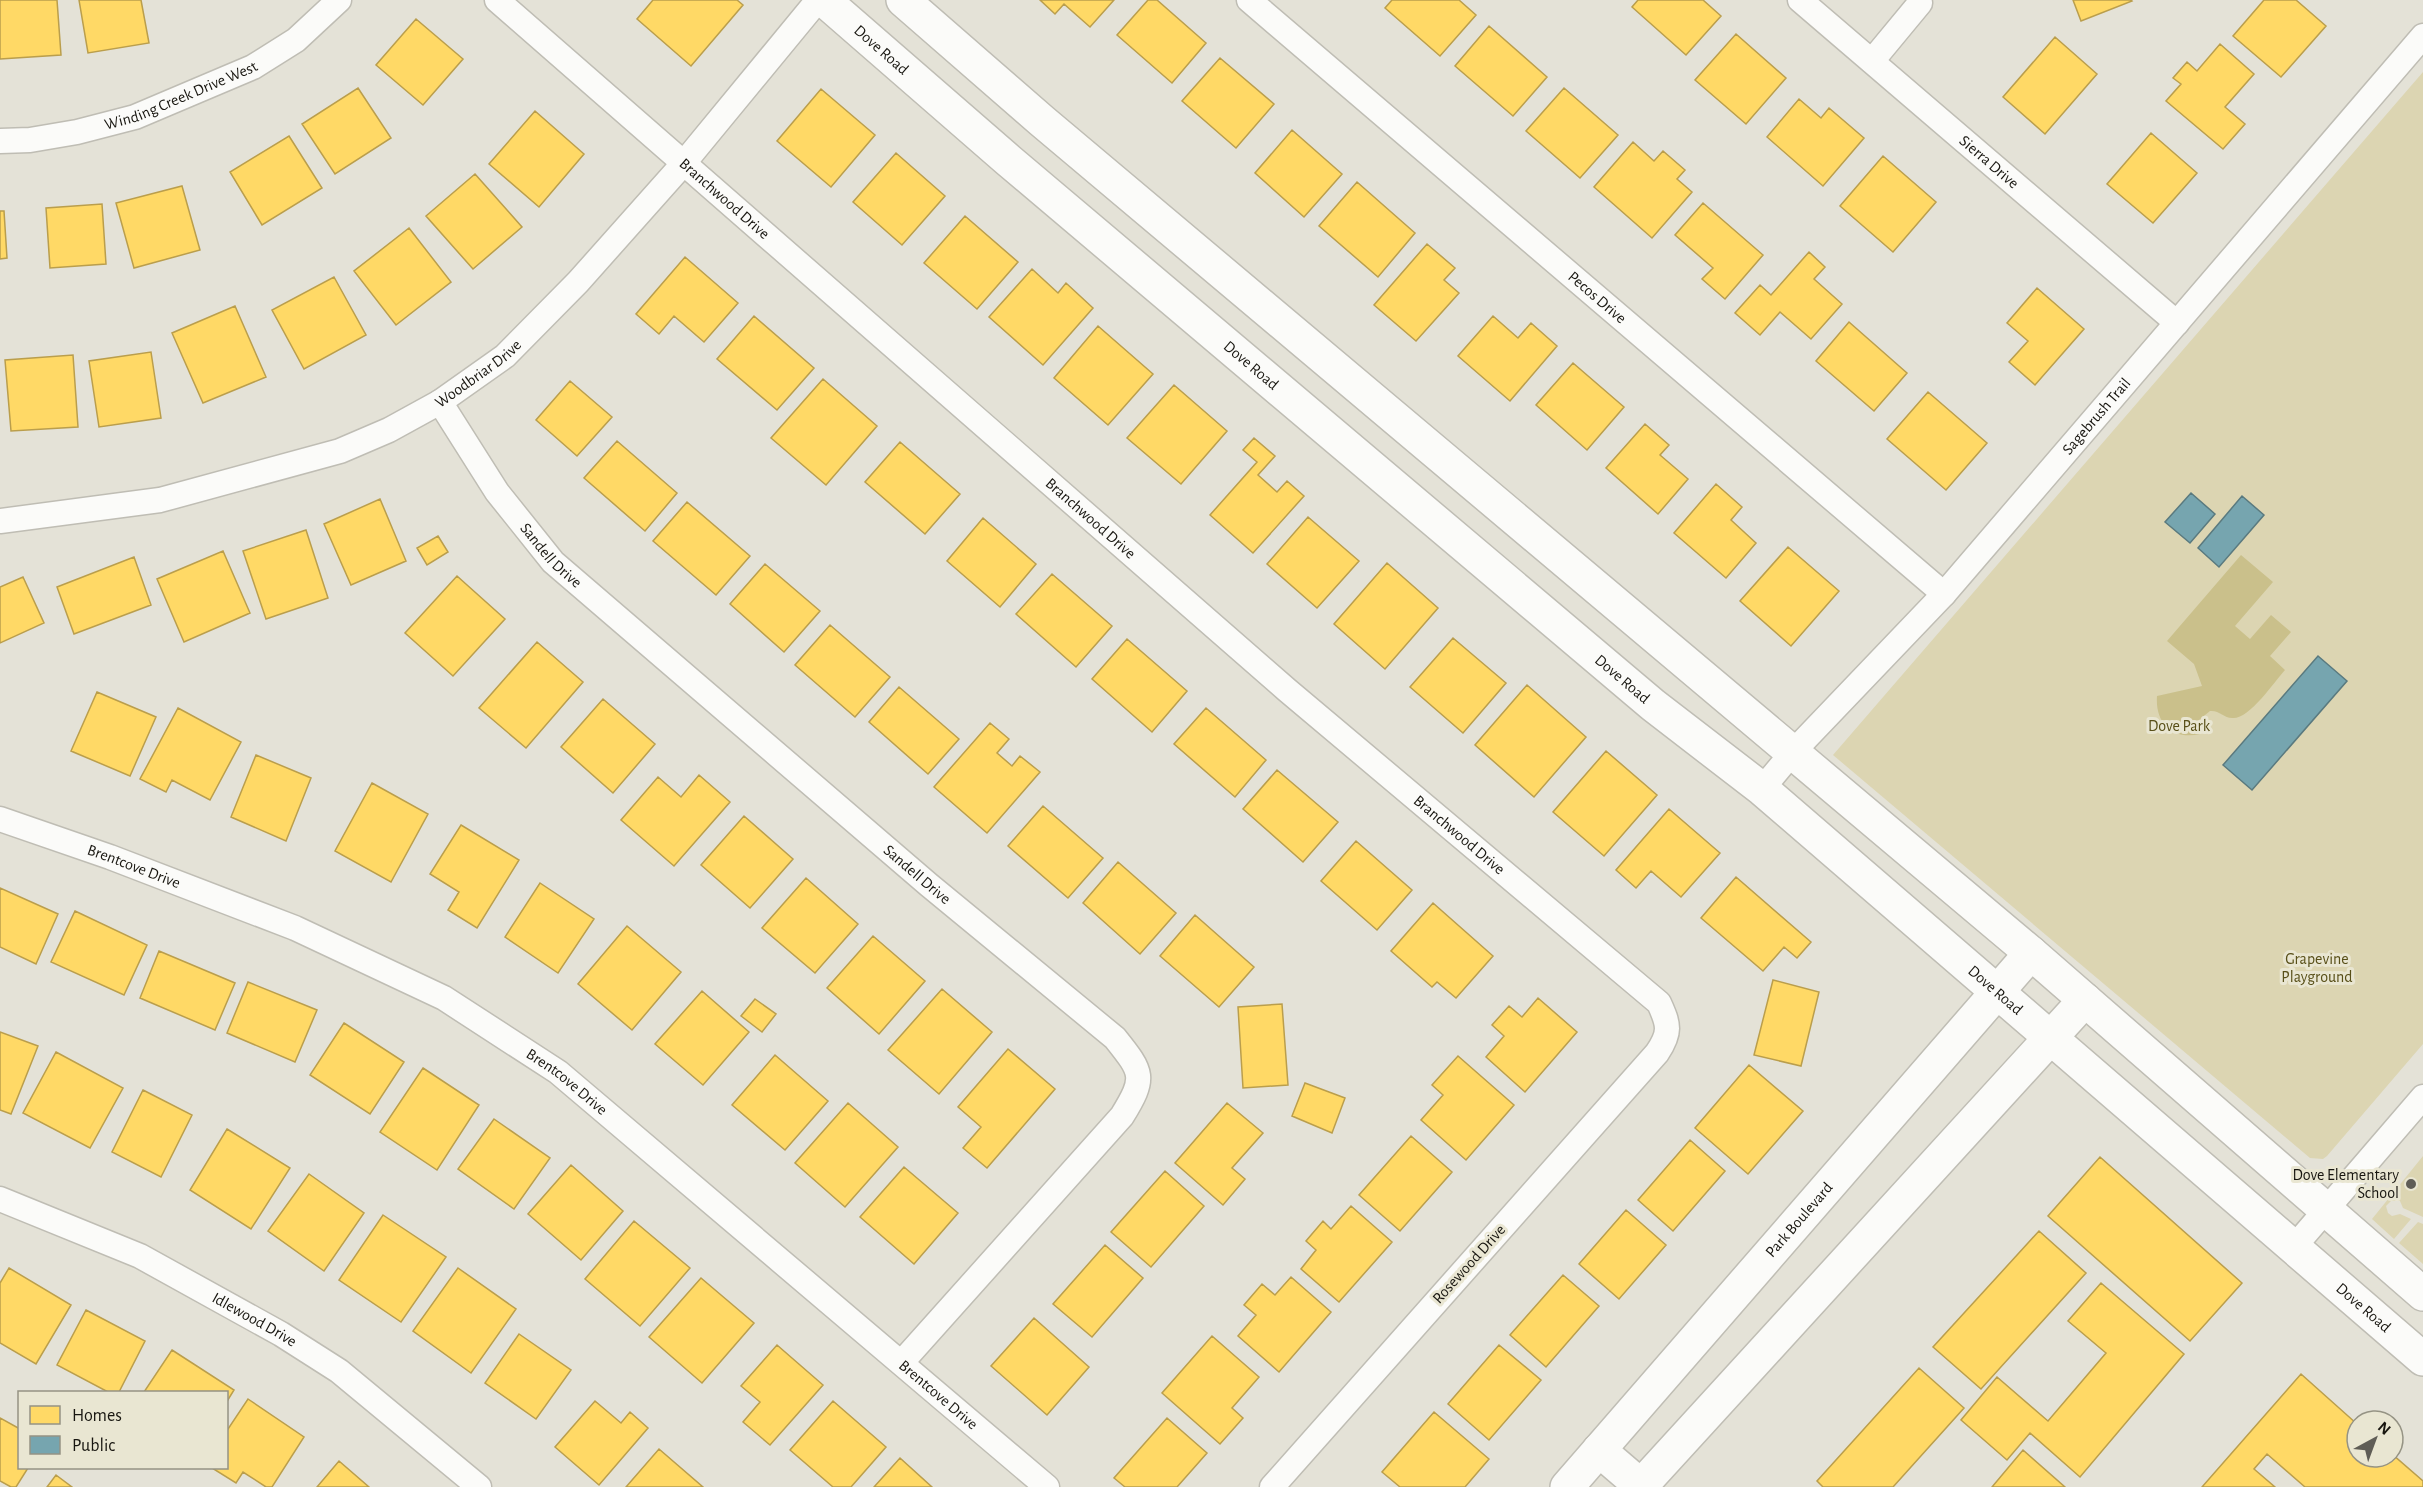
<svg xmlns="http://www.w3.org/2000/svg" width="2423" height="1487" viewBox="0 0 2423 1487" font-family="'Alegreya Sans',sans-serif">
	<style>
		.green { fill: #dcd5b2 }
		.water { fill: #cac08b }
		.homes { fill: #ffd966; stroke: #ba9e4c; stroke-width: 1.5 }
		.public { fill: #76a5af; stroke: #5a7a7f; stroke-width: 1.5 }
		.lines { fill: none; stroke-linecap: round; stroke-linejoin: round }
		.street-casing { stroke: #bfbdb4; stroke-width: 27 }
		.secondary-casing { stroke: #bfbdb4; stroke-width: 36 }
		.street { stroke: #fbfbf9; stroke-width: 24 }
		.secondary { stroke: #fbfbf9; stroke-width: 33 }
		.poi-dot { fill: #5f5d56; stroke: #e9e6d2; stroke-width: 2 }
		.labels { text-anchor: middle; dominant-baseline: central; stroke-width: 6; stroke-linejoin: round; paint-order: stroke }
		.street-label { font-size: 16px; fill: #181610; stroke: #e9e6d2 }
		.park-label { font-size: 16px; fill: #584f18; stroke: #e9e6d2 }
		.poi-label { font-size: 16px; fill: #181610; stroke: #e9e6d2; text-anchor: end }
	</style>
	<rect width="100%" height="100%" fill="#e4e2d7"/>
	<path class="green" d="M2423,72V1044L2327,1156L2323,1159L2310,1158L1833,755Z
		M2423,1156V1217L2403,1208L2400,1201H2391L2386,1206L2388,1213L2392,1216L2400,1214L2411,1219L2394,1239L2372,1219Z
		M2418,1222L2423,1224V1264L2399,1243Z"/>
	<path class="water" d="M2241,555L2273,582L2235,626L2250,639L2271,615L2291,632L2270,656L2285,670C2274,682 2249,720 2232,718C2224,718 2219,710 2210,711L2199,720L2200,734C2173,740 2155,724 2157,696L2202,686L2194,664L2167,641Z"/>
	<path class="homes" d="M0,0H57L61,55L0,59Z
		M79,0H141L149,43L88,53Z
		M653,0H737L743,5L691,66L637,19Z
		M1040,0H1114L1090,27L1064,4L1055,14Z
		M1148,0H1157L1206,43L1172,83L1117,35Z
		M1392,0H1459L1476,15L1440,56L1385,8Z
		M1638,0H1703L1721,16L1686,55L1632,7Z
		M2073,0H2131L2132,1L2081,21Z
		M2264,0H2296L2326,26L2281,77L2233,36Z
		M416,19L463,59L423,105L376,65Z
		M1489,26L1547,77L1513,116L1455,66Z
		M1736,34L1786,78L1746,124L1695,80Z
		M2055,37L2097,74L2045,134L2003,97Z
		M2220,44L2254,74L2225,107L2245,124L2223,149L2166,101L2181,84L2173,78L2187,62L2197,71Z
		M1220,58L1274,104L1236,148L1182,101Z
		M358,88L391,138L335,174L302,124Z
		M1564,88L1618,135L1580,178L1526,131Z
		M821,89L875,135L831,187L777,141Z
		M1799,99L1821,118L1829,108L1864,138L1823,186L1767,137Z
		M535,111L584,154L539,207L489,164Z
		M1292,130L1342,174L1304,217L1255,173Z
		M2151,133L2197,173L2153,223L2107,184Z
		M289,136L322,188L262,225L230,172Z
		M1633,142L1654,161L1663,151L1685,170L1677,179L1692,192L1652,238L1594,187Z
		M896,153L945,196L902,245L853,202Z
		M1883,156L1936,202L1893,252L1840,206Z
		M475,174L522,227L473,269L426,216Z
		M1357,182L1415,233L1378,277L1319,226Z
		M182,186L200,250L134,268L116,203Z
		M1703,203L1763,255L1725,299L1702,279L1713,268L1675,235Z
		M102,204L106,264L50,268L46,208Z
		M0,211H4L7,258L0,259Z
		M965,216L1018,262L977,309L924,263Z
		M409,228L451,282L396,325L354,271Z
		M1427,244L1455,268L1444,280L1459,293L1416,341L1374,305Z
		M1809,252L1825,267L1814,279L1842,304L1811,339L1780,312L1760,335L1735,313L1760,285L1771,295Z
		M685,257L738,303L704,342L674,316L659,334L636,314Z
		M1032,269L1058,293L1066,283L1093,308L1043,365L989,317Z
		M334,277L366,335L304,369L272,310Z
		M2037,288L2084,329L2035,385L2009,362L2028,341L2007,323Z
		M235,306L266,377L203,403L172,333Z
		M754,316L814,368L777,410L717,359Z
		M1493,316L1518,338L1531,323L1557,346L1510,401L1458,356Z
		M1849,322L1907,373L1874,411L1816,361Z
		M1098,326L1153,374L1108,425L1054,378Z
		M151,352L161,418L99,427L89,361Z
		M73,355L78,427L11,431L5,360Z
		M1573,363L1624,407L1587,450L1536,405Z
		M823,379L877,426L826,485L771,438Z
		M570,381L612,417L577,456L536,420Z
		M1174,385L1227,431L1181,484L1127,438Z
		M1928,392L1987,443L1946,490L1887,439Z
		M1645,424L1669,445L1660,455L1688,479L1658,514L1606,468Z
		M1254,438L1275,456L1258,475L1277,492L1287,481L1304,496L1253,553L1210,515L1257,462L1243,450Z
		M617,441L677,493L645,531L584,478Z
		M900,442L960,494L925,534L865,482Z
		M1716,484L1742,507L1731,520L1756,543L1726,578L1674,533Z
		M380,499L406,561L351,585L324,524Z
		M687,502L750,556L716,595L653,541Z
		M1308,517L1359,561L1317,608L1267,564Z
		M983,518L1036,564L1000,607L947,561Z
		M306,530L328,598L266,619L243,551Z
		M438,536L448,552L427,565L417,548Z
		M1788,547L1839,591L1791,646L1740,601Z
		M223,551L250,613L184,642L157,579Z
		M134,557L151,605L74,634L57,587Z
		M1387,563L1438,608L1385,669L1334,624Z
		M765,564L820,611L784,652L730,604Z
		M1052,574L1112,626L1076,667L1016,614Z
		M457,576L505,619L453,676L405,633Z
		M23,577L44,623L0,643V587Z
		M830,625L890,677L855,717L795,665Z
		M1453,638L1506,683L1463,733L1410,687Z
		M1127,639L1187,691L1152,732L1092,679Z
		M537,642L583,682L526,748L479,708Z
		M1527,685L1586,737L1534,797L1475,745Z
		M899,687L959,739L928,774L869,722Z
		M97,692L156,717L130,776L71,751Z
		M603,699L655,744L613,793L561,747Z
		M178,708L241,742L210,800L172,780L166,792L140,779Z
		M1206,708L1266,760L1235,797L1174,744Z
		M990,723L1009,739L997,753L1012,766L1020,756L1040,772L987,833L934,787Z
		M1606,751L1657,795L1604,856L1553,812Z
		M256,755L311,778L286,841L231,817Z
		M1277,770L1338,822L1303,862L1243,809Z
		M699,775L730,802L674,866L621,820L658,777L681,797Z
		M372,783L428,814L391,882L335,851Z
		M1043,806L1103,858L1068,898L1008,846Z
		M1669,809L1720,853L1681,897L1651,871L1636,888L1616,870Z
		M744,816L793,859L750,908L701,865Z
		M461,825L519,860L477,928L448,910L459,892L430,874Z
		M1356,841L1412,890L1377,930L1321,881Z
		M1118,862L1176,913L1140,954L1083,903Z
		M1736,877L1811,942L1797,958L1784,947L1763,971L1701,918Z
		M806,878L858,924L815,973L762,928Z
		M540,883L594,919L558,973L505,937Z
		M0,888L58,914L36,964L0,947Z
		M1433,903L1493,956L1456,998L1437,982L1432,987L1391,951Z
		M75,911L147,945L124,995L51,962Z
		M1195,915L1254,967L1219,1007L1160,956Z
		M627,926L681,972L632,1030L578,984Z
		M873,936L925,981L879,1034L827,988Z
		M159,951L235,983L215,1030L140,998Z
		M1773,980L1819,992L1801,1066L1754,1055Z
		M248,982L317,1010L295,1062L227,1033Z
		M942,989L992,1032L939,1094L888,1050Z
		M702,991L749,1032L703,1085L655,1044Z
		M1538,998L1577,1032L1525,1092L1486,1057L1504,1036L1492,1025L1509,1006L1522,1017Z
		M755,999L776,1014L762,1032L741,1016Z
		M1282,1004L1288,1085L1243,1088L1238,1007Z
		M344,1023L404,1062L370,1114L310,1075Z
		M0,1032L38,1046L11,1114L0,1110Z
		M1008,1049L1055,1089L987,1168L963,1148L981,1127L958,1107Z
		M56,1052L123,1088L90,1148L23,1113Z
		M775,1055L828,1101L785,1150L732,1105Z
		M1458,1056L1514,1105L1466,1160L1421,1120L1443,1095L1432,1085Z
		M1749,1065L1803,1111L1748,1174L1695,1128Z
		M423,1068L479,1105L437,1170L380,1132Z
		M1305,1083L1345,1098L1332,1133L1292,1116Z
		M143,1090L192,1115L161,1177L112,1152Z
		M848,1103L898,1147L845,1207L795,1163Z
		M1227,1103L1263,1133L1232,1168L1245,1179L1223,1205L1175,1163Z
		M494,1119L550,1158L514,1209L458,1169Z
		M227,1129L290,1168L251,1229L190,1190Z
		M1411,1136L1452,1172L1400,1231L1359,1195Z
		M1690,1140L1725,1171L1673,1231L1638,1200Z
		M2100,1157L2242,1283L2190,1341L2048,1216Z
		M571,1165L623,1211L581,1260L528,1214Z
		M904,1167L958,1213L914,1264L860,1217Z
		M1165,1171L1204,1206L1151,1267L1111,1232Z
		M309,1174L364,1213L324,1271L268,1231Z
		M1351,1206L1392,1242L1339,1302L1301,1269L1316,1250L1306,1241L1323,1221L1331,1229Z
		M1626,1210L1666,1245L1619,1299L1579,1264Z
		M383,1215L446,1257L401,1322L339,1280Z
		M634,1221L690,1268L640,1326L585,1279Z
		M2039,1231L2086,1273L1981,1389L1933,1347Z
		M1105,1245L1143,1278L1092,1337L1053,1304Z
		M9,1268L71,1305L36,1364L0,1343V1283Z
		M458,1268L516,1309L471,1373L413,1331Z
		M1563,1275L1599,1306L1546,1367L1510,1335Z
		M1291,1277L1331,1312L1279,1372L1238,1336L1256,1315L1244,1305L1262,1284L1275,1295Z
		M701,1278L754,1323L702,1383L649,1337Z
		M2101,1283L2184,1354L2080,1477L2030,1433L2007,1460L1961,1420L1997,1377L2048,1421L2106,1353L2068,1321Z
		M86,1310L145,1341L119,1392H108L57,1365Z
		M1034,1318L1089,1367L1047,1415L991,1366Z
		M519,1334L571,1370L536,1419L485,1383Z
		M1212,1336L1259,1377L1232,1408L1243,1418L1220,1444L1162,1393Z
		M777,1345L823,1385L770,1445L743,1422L760,1402L741,1386Z
		M1499,1345L1541,1380L1489,1440L1448,1404Z
		M172,1350L234,1390L226,1403V1392H144Z
		M1919,1368L1964,1408L1893,1487H1823L1817,1481Z
		M2301,1374L2357,1424V1457H2393V1455L2423,1481V1487H2305L2267,1454L2254,1469L2275,1487H2202Z
		M248,1399L304,1437L272,1487H266L243,1472L236,1483L212,1468H226V1432Z
		M595,1401L621,1423L630,1412L648,1428L599,1485L555,1447Z
		M833,1401L886,1447L851,1487H833L790,1450Z
		M1434,1412L1489,1459L1465,1487H1400L1382,1472Z
		M0,1418L20,1429V1468H28L16,1487H11L0,1481Z
		M1167,1418L1207,1453L1177,1487H1125L1114,1478Z
		M659,1449L703,1487H626Z
		M2023,1450L2065,1487H1992Z
		M900,1458L932,1487H874Z
		M339,1461L369,1487H317Z
		M56,1475L72,1487H47Z"/>
	<path class="public" d="M2191,493L2215,514L2190,543L2165,522Z
		M2242,496L2264,515L2219,567L2198,548Z
		M2318,656L2347,681L2252,790L2223,765Z"/>
	<g class="lines">
		<defs>
			<g id="street">
				<path id="s1" d="M497,0L1287,690L1659,1003C1669,1025 1671,1032 1657,1053L1272,1487"/>
				<path id="s2" d="M1249,0L1944,594"/>
				<path id="s3" d="M1800,0L2177,323"/>
				<path d="M1872,61L1920,3"/>
				<path id="s4" d="M0,141L30,140L77,132L135,117L253,67L296,40L339,0"/>
				<path id="s5" d="M440,402L497,492L553,562L929,885L1115,1038C1143,1073 1146,1077 1122,1116L902,1362"/>
				<path id="s6" d="M0,521L160,500L340,451L389,430L440,402L505,356L578,282L683,164L818,0"/>
				<path id="s7" d="M1762,789L1792,753L1944,594L2423,36"/>
				<path id="s8" d="M0,819L110,857L295,928L444,998L558,1072L1047,1487"/>
				<path id="s9" d="M0,1199L140,1256L281,1334L339,1371L479,1487"/>
				<path d="M2294,1247L2423,1097"/>
			</g>
			<g id="secondary">
				<path id="s10" d="M824,0L1008,160L1653,705L1762,789L2423,1359"/>
				<path d="M903,0L1042,121L2031,953L2423,1294"/>
				<path d="M1599,1450L1641,1486"/>
				<path id="s11" d="M1567,1487L2031,953"/>
				<path d="M1640,1487L2085,1000"/>
			</g>
		</defs>
		<use href="#street" class="street-casing"/>
		<use href="#secondary" class="secondary-casing"/>
		<use href="#street" class="street"/>
		<use href="#secondary" class="secondary"/>
	</g>
	<circle class="poi-dot" cx="2411" cy="1184" r="6"/>
	<g class="labels">
		<g class="street-label">
			<text stroke="none"><textPath href="#s10" startOffset="76">Dove Road</textPath></text>
			<text stroke="none"><textPath href="#s4" startOffset="188">Winding Creek Drive West</textPath></text>
			<text stroke="none"><textPath href="#s3" startOffset="249">Sierra Drive</textPath></text>
			<text stroke="none"><textPath href="#s1" startOffset="302">Branchwood Drive</textPath></text>
			<text stroke="none"><textPath href="#s2" startOffset="458">Pecos Drive</textPath></text>
			<text stroke="none"><textPath href="#s10" startOffset="562">Dove Road</textPath></text>
			<text stroke="none"><textPath href="#s6" startOffset="507">Woodbriar Drive</textPath></text>
			<text stroke="none"><textPath href="#s7" startOffset="501">Sagebrush Trail</textPath></text>
			<text stroke="none"><textPath href="#s1" startOffset="788">Branchwood Drive</textPath></text>
			<text stroke="none"><textPath href="#s5" startOffset="190">Sandell Drive</textPath></text>
			<text stroke="none"><textPath href="#s10" startOffset="1048">Dove Road</textPath></text>
			<text stroke="none"><textPath href="#s1" startOffset="1274">Branchwood Drive</textPath></text>
			<text stroke="none"><textPath href="#s8" startOffset="142">Brentcove Drive</textPath></text>
			<text stroke="none"><textPath href="#s5" startOffset="676">Sandell Drive</textPath></text>
			<text stroke="none"><textPath href="#s10" startOffset="1534">Dove Road</textPath></text>
			<text stroke="none"><textPath href="#s8" startOffset="628">Brentcove Drive</textPath></text>
			<text stroke="none"><textPath href="#s11" startOffset="354">Park Boulevard</textPath></text>
			<text transform="translate(1469 1264) rotate(-48)">Rosewood Drive</text>
			<text stroke="none"><textPath href="#s10" startOffset="2020">Dove Road</textPath></text>
			<text stroke="none"><textPath href="#s9" startOffset="282">Idlewood Drive</textPath></text>
			<text stroke="none"><textPath href="#s8" startOffset="1114">Brentcove Drive</textPath></text>
		</g>
		<g class="park-label">
			<text x="2179" y="726">Dove Park</text>
			<text x="2317" y="959">Grapevine<tspan x="2317" dy="18">Playground</tspan></text>
		</g>
		<g class="poi-label">
			<text x="2399" y="1175">Dove Elementary<tspan x="2399" dy="18">School</tspan></text>
		</g>
	</g>
	<rect x="18" y="1391" width="210" height="78" fill="#e9e6d2" stroke="#959384" stroke-width="1.5"/>
	<rect x="30" y="1406" width="30" height="18" fill="#ffd966" stroke="#959384" stroke-width="1.5"/>
	<text x="72" y="1421" font-size="18" fill="#181610">Homes</text>
	<rect x="30" y="1436" width="30" height="18" fill="#76a5af" stroke="#959384" stroke-width="1.5"/>
	<text x="72" y="1451" font-size="18" fill="#181610">Public</text>
	<g transform="translate(2375 1439) rotate(41)"><circle r="28" fill="#e9e6d2" stroke="#959384" stroke-width="1.5"/>
	<path d="M0-4.5L10 22L0 15L-10 22Z" fill="#5f5d56"/>
	<text y="-9" font-size="16" font-weight="bold" text-anchor="middle" fill="#181610">N</text>
	</g>
</svg>
